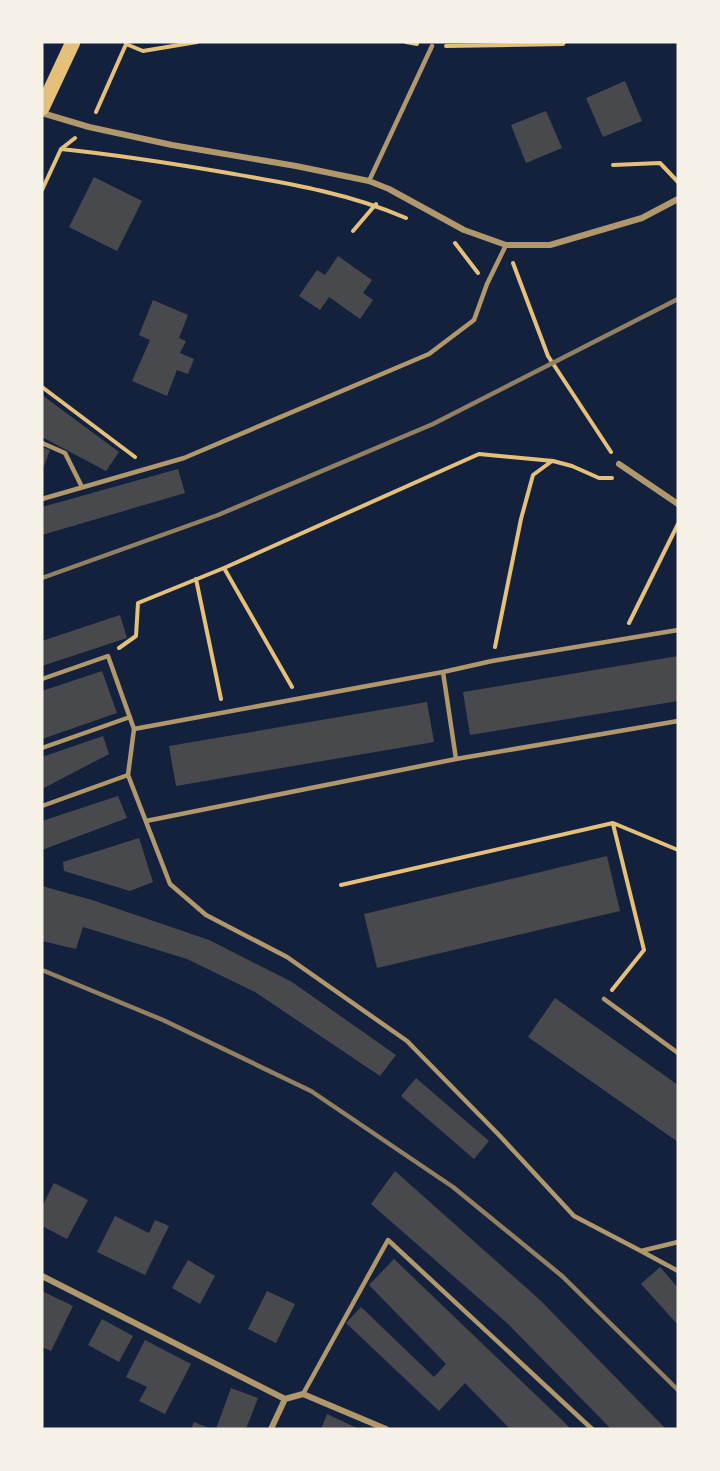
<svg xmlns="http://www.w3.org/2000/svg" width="720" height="1471" viewBox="0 0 720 1471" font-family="'Exo 2',sans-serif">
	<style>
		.building { fill: #48494c }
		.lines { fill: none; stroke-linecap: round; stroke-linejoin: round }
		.path { stroke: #e5c07b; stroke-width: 4 }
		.service { stroke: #b1986c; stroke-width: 4.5 }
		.minor { stroke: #b1986c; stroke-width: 6 }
		.primary { stroke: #e5c07b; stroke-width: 15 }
		.rail { stroke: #918062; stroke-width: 4.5 }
	</style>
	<rect width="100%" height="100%" fill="#14213d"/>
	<path class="building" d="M625,81L642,121L603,137L586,98Z
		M546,111L562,148L526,163L511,125Z
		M94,177L142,201L117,251L69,227Z
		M338,256L372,280L363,293L373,300L360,319L329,297L320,310L299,296L317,270L325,275Z
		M153,300L188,315L179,338L186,341L180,353L194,359L188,374L177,370L167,396L132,381L150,340L139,335Z
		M42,395L119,452L106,471L42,437Z
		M42,447L50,450L42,471Z
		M178,469L185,493L42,535V507Z
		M120,615L127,638L42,666V641Z
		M678,656V701L470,735L463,692Z
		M102,671L117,713L42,739V691Z
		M427,702L434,742L176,786L169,746Z
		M103,736L109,754L42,789V757Z
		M118,796L127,818L42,850V821Z
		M139,838L153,882L130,891L64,871L63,862Z
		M607,856L620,911L377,968L364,914Z
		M42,886L92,900L209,940L292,982L396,1055L380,1076L255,992L187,959L83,927L76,949L42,941Z
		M555,998L678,1085V1142L528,1037Z
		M416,1078L489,1141L474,1159L401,1096Z
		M395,1171L541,1301L666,1429H611L507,1323L371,1204Z
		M54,1183L88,1200L67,1239L42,1226V1207Z
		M115,1216L149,1233L155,1220L169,1226L145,1275L97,1252Z
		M394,1259L562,1420L571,1429H510L465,1383L439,1411L346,1323L361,1307L434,1377L446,1364L369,1285Z
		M188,1260L215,1276L200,1304L172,1288Z
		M660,1267L678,1288V1325L641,1284Z
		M42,1291L73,1306L51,1351L42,1347Z
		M267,1291L295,1304L276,1343L248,1329Z
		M102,1319L133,1336L119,1362L88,1345Z
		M145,1340L191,1364L165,1414L139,1401L147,1387L126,1377Z
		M231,1388L258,1398L246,1429H216Z
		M327,1414L359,1429H321Z
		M194,1422L211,1429H191Z"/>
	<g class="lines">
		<path class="path" d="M406,42L417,44
			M126,44L143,51L197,42
			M446,46L563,44L564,42
			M96,112L127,42
			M61,149C119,155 176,164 234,174C292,184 351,194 406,218
			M613,165L660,163L678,182
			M42,190L61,149L75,138
			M353,231L376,204
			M455,243L478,273
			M513,263L548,356L611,452
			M42,387L135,457
			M224,568L292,687
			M196,579L221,699
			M629,623L678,524
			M495,647L521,519L533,475L552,461
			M119,648L136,636L138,603L224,568L479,454L553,461L572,466L599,478H612
			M341,885L613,823L678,850
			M612,990L644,950L613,824"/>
		<path class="service" d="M369,181L432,46
			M42,443L65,453L82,487
			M42,499L184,458L429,354L474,320L487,284L506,245
			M443,672L456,759
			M42,679L108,656L134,729L128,775L170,884L206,915L287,957L407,1041L499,1135L574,1216L641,1251L678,1242
			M134,729L443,672L492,661L678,630
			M42,748L130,717
			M42,806L128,775
			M146,821L456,759L678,721
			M604,999L678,1053
			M641,1251L678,1271
			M303,1394L388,1240L592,1429"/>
		<path class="minor" d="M42,113L89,127L172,145L296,166L369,181L389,189L464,230L506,245H550L642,218L678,199
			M619,464L678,504
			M42,1276L285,1399L303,1394L386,1429
			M271,1429L285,1399"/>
		<path class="primary" d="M42,108L73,42"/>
		<path class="rail" d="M42,578L218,515L433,424L678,299
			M42,970L163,1020L311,1091L453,1187L562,1276L678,1390"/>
	</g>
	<rect width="720" height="1471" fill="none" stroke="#f6f1e7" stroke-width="87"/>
</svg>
